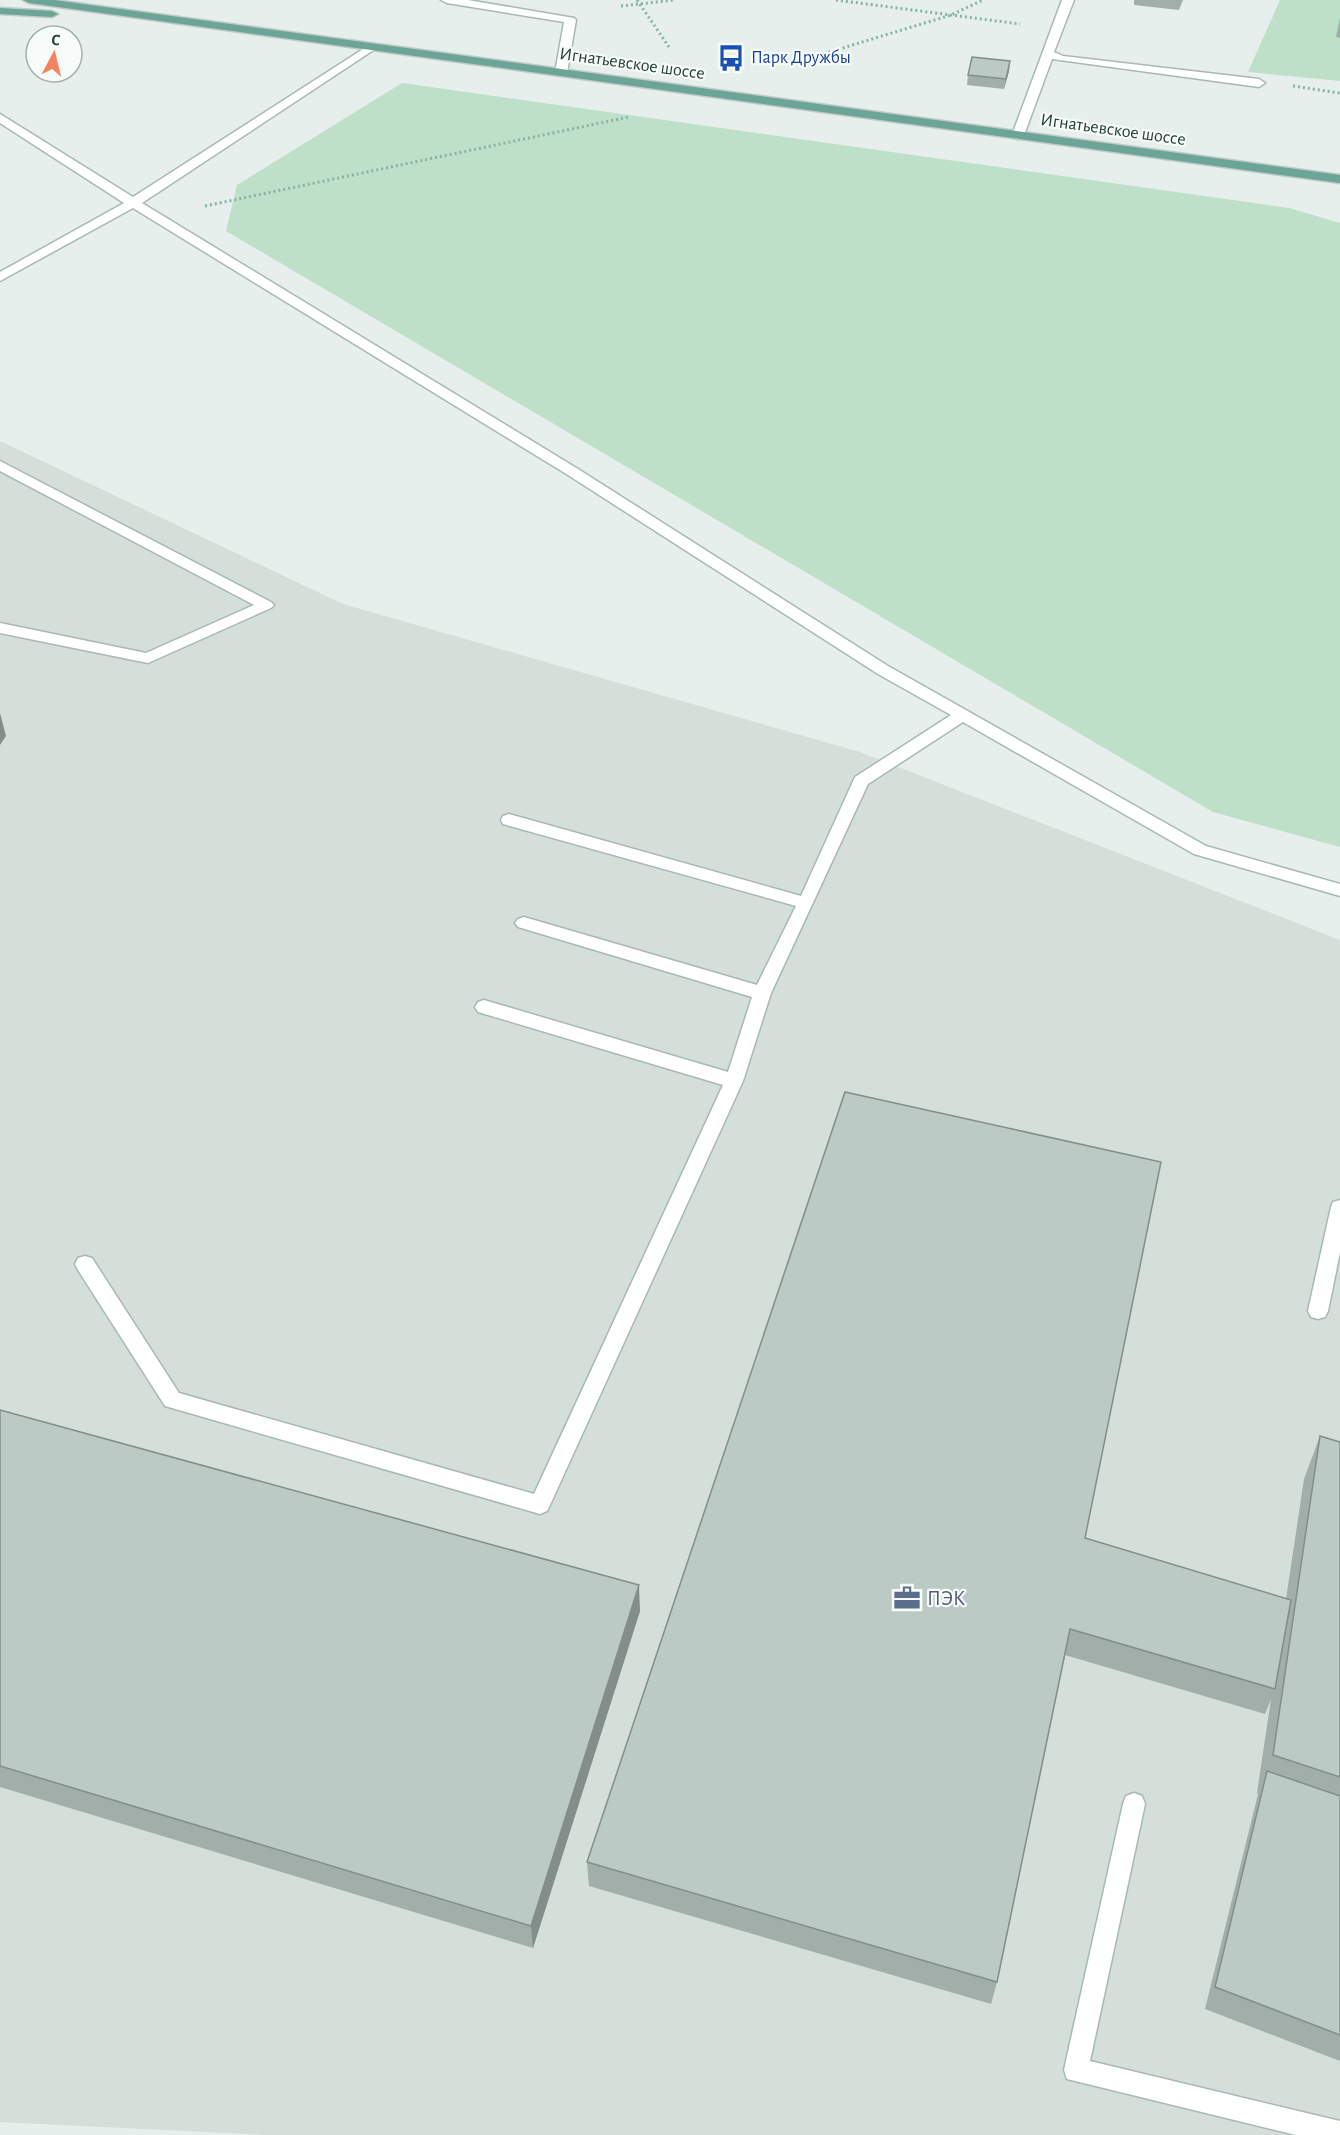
<svg xmlns="http://www.w3.org/2000/svg" width="1340" height="2135" viewBox="0 0 1340 2135" font-family="'Alegreya Sans',sans-serif">
	<style>
		.built { fill: #d4dfda }
		.green { fill: #bfe0c8 }
		.lines { fill: none; stroke-linecap: round; stroke-linejoin: round }
		.minor-casing { stroke: #a8b8b2; stroke-width: 3 }
		.major-casing { stroke: #c2cac8; stroke-width: 3 }
		.path { stroke: #86b3a5; stroke-width: 3; stroke-dasharray: 2 3; stroke-linecap: butt }
		.minor { fill: #fff; fill-rule: evenodd }
		.major { fill: #6aa596; fill-rule: evenodd }
		.wall { fill: #a1aea9 }
		.shaded-wall { fill: #838d89 }
		.building { fill: #bbcac4; stroke: #838d89; stroke-width: 1.5 }
		.labels { text-anchor: middle; dominant-baseline: central; stroke-width: 4.5; stroke-linejoin: round; paint-order: stroke }
		.far-transit-label { font-size: 18px; fill: #164399; stroke: #f7fbf9; text-anchor: start }
		.far-street-label { font-size: 18px; fill: #24423a; stroke: #f7fbf9 }
		.service-label { font-size: 21px; fill: #4e5e75; stroke: #f7fbf9; text-anchor: start }
	</style>
	<rect width="100%" height="100%" fill="#e6efeb"/>
	<path class="built" d="M0,441L343,604L860,752L1340,940V2135H267L0,2122Z"/>
	<path class="green" d="M1280,0H1340V81L1248,72Z
		M402,83L1289,208L1340,223V847L1213,812L226,231L237,185Z"/>
	<g class="lines">
		<defs>
			<path id="minor" d="M441,0H468L574,18L576,20L567,73L561,76L555,73L564,22L447,3Z
				M1062,0H1074L1054,52L1063,56L1259,79L1265,83L1259,87L1052,59L1024,135L1018,139L1014,138L1012,135Z
				M371,44L377,47L375,49L142,203L578,469L888,666L1206,846L1340,884V896L1194,854L963,722L868,784L771,993L743,1081L550,1505L547,1511L540,1514L165,1406L78,1270L75,1264L78,1258L85,1256L92,1258L179,1393L534,1494L723,1085L478,1012L475,1007L478,1002L484,1000L728,1072L752,997L518,927L515,923L518,919L524,917L757,985L796,906L503,824L501,820L503,816L509,814L801,896L855,777L951,715L878,674L568,475L133,208L0,281V272L124,203L0,123V114L133,197Z
				M0,461L271,602L274,605L271,608L148,663L0,633V623L146,653L254,605L0,471Z
				M1340,1200V1252L1328,1311L1325,1317L1318,1319L1311,1317L1308,1311L1331,1207L1333,1202Z
				M1134,1793L1142,1796L1145,1804L1090,2061L1340,2121V2135H1296L1067,2079L1064,2070L1123,1804L1126,1796Z"/>
			<path id="major" d="M23,0H54L1340,175V183L29,3Z
				M0,8L52,11L58,14L52,17L0,14Z"/>
		</defs>
		<use href="#minor" class="minor-casing"/>
		<use href="#major" class="major-casing"/>
		<path class="path" d="M637,0L669,47
			M836,0L1020,24
			M621,6L674,0
			M790,64L951,15L983,0
			M1293,86L1340,93
			M205,206L629,117"/>
		<use href="#minor" class="minor"/>
		<use href="#major" class="major"/>
	</g>
	<path class="wall" d="M1134,0H1183L1179,10L1134,5Z
		M1340,17V38L1336,37Z
		M1009,71L1004,89L967,85L968,75Z
		M0,1410L640,1611L533,1948L0,1787Z
		M1320,1436L1340,1442V2061L1205,2009L1258,1794L1257,1793L1271,1699L1265,1714L1065,1655L997,1982L991,2004L589,1886L587,1862L1085,1538L1286,1599L1304,1479Z"/>
	<path class="shaded-wall" d="M1010,61L1009,71L1004,89L1006,79Z
		M0,713L6,736L0,745Z
		M639,1585L640,1611L533,1948L531,1926Z"/>
	<path class="building" d="M972,57L1010,61L1006,79L968,75Z
		M845,1092L1161,1162L1085,1538L1291,1600L1275,1689L1070,1629L997,1982L587,1862Z
		M0,1410L639,1585L531,1926L0,1766Z
		M1320,1436L1340,1442V1777L1273,1755Z
		M1267,1771L1340,1796V2035L1215,1987Z"/>
	<defs>
		<symbol id="bus-bare" viewBox="-9 -9 18 18"><path d="M-5-6H5V4H4V6H2V4H-2V6H-4V4H-5ZM-3.5-4V0h7V-4ZM-3.5 1.2v1.5H-2V1.2ZM2 1.2v1.5H3.5V1.2Z" fill="#1a4fb4" stroke="#f7fbf9" stroke-width="2.5" paint-order="stroke"/></symbol>
		<symbol id="office-bare" viewBox="-9 -9 18 18"><path d="M-6-3h4V-5.5h4V-3h4V5H-6ZM-1-4.5V-3h2v-1.5ZM-6 0V1H6V0Z" fill="#5c6f8a" stroke="#f7fbf9" stroke-width="2.5" paint-order="stroke"/></symbol>
	</defs>
	<g fill-rule="evenodd">
		<use href="#bus-bare" x="712" y="39" width="38" height="38"/>
		<use href="#office-bare" x="888" y="1579" width="38" height="38"/>
	</g>
	<g class="labels">
		<g class="far-transit-label">
			<text x="751" y="58">Парк Дружбы</text>
		</g>
		<g class="far-street-label">
			<text transform="translate(632 64) rotate(8)">Игнатьевское шоссе</text>
			<text transform="translate(1113 130) rotate(8)">Игнатьевское шоссе</text>
		</g>
		<g class="service-label">
			<text x="927" y="1598">ПЭК</text>
		</g>
	</g>
	<g transform="translate(54 54) rotate(7)"><circle r="28" fill="#f7fbf9" stroke="#a3b1ad" stroke-width="1.5"/>
	<path d="M0-4.5L10 22L0 15L-10 22Z" fill="#f4845f"/>
	<text y="-9" font-size="16" font-weight="bold" text-anchor="middle" fill="#24423a">С</text>
	</g>
</svg>
